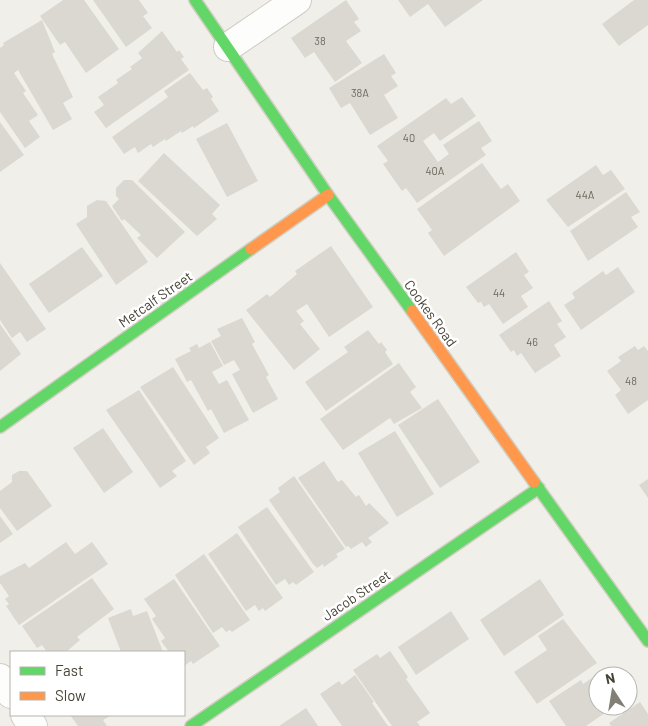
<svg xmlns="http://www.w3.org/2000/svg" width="648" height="726" viewBox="0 0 648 726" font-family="Barlow,sans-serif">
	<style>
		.building { fill: #dad8d1 }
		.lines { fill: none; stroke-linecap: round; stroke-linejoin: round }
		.street-casing { stroke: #cecdc7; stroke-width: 30 }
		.fast-casing { stroke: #d0cec0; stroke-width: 14 }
		.slow-casing { stroke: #d0cec0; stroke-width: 14 }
		.street { stroke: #fdfdfc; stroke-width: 28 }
		.fast { stroke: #63d668; stroke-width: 11 }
		.slow { stroke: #ff974d; stroke-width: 11 }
		.labels { text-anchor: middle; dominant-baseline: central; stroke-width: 5; stroke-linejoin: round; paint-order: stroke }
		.number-label { font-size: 11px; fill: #6c695d }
		.street-label { font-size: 14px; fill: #464335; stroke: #fff }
	</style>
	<rect width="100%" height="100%" fill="#f0efe9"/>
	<path class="building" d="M63,0H84L119,49L86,73L65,42L60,45L40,16Z
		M93,0H139L148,13L143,16L152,28L126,47Z
		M346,0L359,19L354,22L361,31L346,41L362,63L335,82L314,52L305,58L291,38Z
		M398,0H483L445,27L428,4L410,17Z
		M634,0H648V25L619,46L602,24Z
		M42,20L55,52L52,54L73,97L63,103L72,119L53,130L18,70L14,73L26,91L23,93L38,115L29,121L40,137L25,148L0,112V48L4,45L3,43Z
		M162,31L177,52L179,50L184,57L181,59L189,70L106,128L94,112L104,105L98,97L118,83L116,80L132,69L130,67L142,58L138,53Z
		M384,54L396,73L391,76L398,86L384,95L398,118L370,135L350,103L341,108L329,88Z
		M190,73L203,90L207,88L213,97L211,99L219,111L194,128L193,126L182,133L181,131L166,141L165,139L153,147L151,144L138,153L135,147L124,154L112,137L168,97L164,91Z
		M462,97L476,116L440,141L434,133L423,141L438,162L449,154L443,145L479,121L492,141L481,148L486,155L417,203L406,188L402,191L383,164L388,161L377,146L446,98L451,104Z
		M0,122L24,155L0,172Z
		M227,123L258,181L227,197L196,139Z
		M164,153L220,205L212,214L217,219L197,236L138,181Z
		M482,163L501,189L508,184L520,201L444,256L428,233L432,230L417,209Z
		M596,165L603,175L611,170L625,189L568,227L546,200Z
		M124,180H132L185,232L157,258L137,238L141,235L124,219L122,221L112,206L119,199L116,196V188Z
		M626,192L640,212L631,217L638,227L588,261L570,231Z
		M97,200L106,201L148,262L116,285L76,224L87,217V206Z
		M331,246L373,307L329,337L307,304L296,311L304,321L300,324L320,349L294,370L246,310L267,294L270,297L297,274L295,271Z
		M82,247L103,276L49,313L29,284Z
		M516,252L529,272L524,275L533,288L521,296L528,307L503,324L489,304L484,307L481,302L478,303L466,287Z
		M0,263L46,329L27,342L20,332L12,338L0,320Z
		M618,267L635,292L581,330L564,305L575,298L572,293L603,271L606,275Z
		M549,301L562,321L557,324L566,337L554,345L561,356L535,373L521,353L517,356L514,350L511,352L499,335Z
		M242,318L255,342L252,344L269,375L266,377L278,399L253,413L232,374L240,370L234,360L224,365L211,341L221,336L217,329Z
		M0,324L21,354L0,371Z
		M368,330L379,344L381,342L387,350L385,352L393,364L326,411L305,382L348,352L344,347Z
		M210,342L223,366L212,372L219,384L227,380L249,420L224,433L211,409L208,411L191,380L187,382L175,359L191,351L189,348L197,344L199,348Z
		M635,346L638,350L644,346L648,351V400L628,414L615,395L621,390L607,371L621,361L618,357Z
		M399,363L416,387L410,392L422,408L394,424L390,418L343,450L320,419Z
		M173,367L219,438L206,447L210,453L194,465L140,387Z
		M139,390L186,461L172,471L177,476L160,488L106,410Z
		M438,399L480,462L440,488L398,425Z
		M103,428L133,472L104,493L73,448Z
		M395,431L434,494L397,517L358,453Z
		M324,461L338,482L342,480L356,497L359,495L366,506L369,503L389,523L368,538L372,542L366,547L362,542L351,549L348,546L346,547L298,478Z
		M19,471H27L52,506L17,531L0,508V491L12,482V475Z
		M294,476L345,549L336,554L338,557L324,567L323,564L317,568L313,564L269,500L280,492L278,488Z
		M648,479V498L639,485Z
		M267,507L314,572L296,585L293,582L289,585L285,579L276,585L238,527Z
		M0,516L13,534L0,543Z
		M237,533L283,598L265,611L263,608L259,611L255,605L246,611L208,554Z
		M66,542L75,554L92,542L108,564L19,625L6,606L9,604L5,599L9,596L0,583V576L25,563L29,568Z
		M204,554L250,620L232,632L230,630L226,632L222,627L213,633L175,575Z
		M92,578L114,609L77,637L80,640L66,652H47L42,645L37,648L22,626Z
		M174,579L220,646L193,664L191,661L184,666V652H169L161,641L165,638L152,619L156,616L144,599Z
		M540,579L564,615L504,656L480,620Z
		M131,609L133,616L147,611L163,652H121L108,618Z
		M451,611L469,639L416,675L398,647Z
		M563,619L597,663L537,704L514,672L547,650L538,636Z
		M390,651L408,677L406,679L430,713L417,722L420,726H392L353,670L377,654L380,658Z
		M604,670L608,676H598V706H615L586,726H566L549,701L581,680L583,684Z
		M355,675L374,702L372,703L388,726H342L320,694L339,681L342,685Z
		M640,702L648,714V726H611L609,723Z
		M306,708L318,726H279Z
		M70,715H112L103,720L107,726H78Z"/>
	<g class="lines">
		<defs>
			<path id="street" d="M228,47L297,0
				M0,678L11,694
				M25,715L33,726"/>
			<path id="fast" d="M195,0L328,195L412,311
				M0,427L251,249
				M534,482L648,641
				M191,726L539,488"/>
			<path id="slow" d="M251,249L328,195
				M412,311L534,482"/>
		</defs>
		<use href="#street" class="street-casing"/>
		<use href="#fast" class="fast-casing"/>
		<use href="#slow" class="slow-casing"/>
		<use href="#street" class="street"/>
		<use href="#fast" class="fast"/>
		<use href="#slow" class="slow"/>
	</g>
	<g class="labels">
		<g class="number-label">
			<text x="320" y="40">38</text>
			<text x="360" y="92">38A</text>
			<text x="409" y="137">40</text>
			<text x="435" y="170">40A</text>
			<text x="585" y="194">44A</text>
			<text x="499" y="292">44</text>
			<text x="532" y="341">46</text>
			<text x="631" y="380">48</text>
		</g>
		<g class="street-label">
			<text transform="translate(155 299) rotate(-35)">Metcalf Street</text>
			<text transform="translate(431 313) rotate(54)">Cookes Road</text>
			<text transform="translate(356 595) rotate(-34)">Jacob Street</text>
		</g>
	</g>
	<rect x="10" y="651" width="175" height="65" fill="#ffffff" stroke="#b5b4ae"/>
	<rect x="20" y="667" width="25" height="8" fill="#63d668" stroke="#b5b4ae"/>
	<text x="55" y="676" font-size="15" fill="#464335">Fast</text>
	<rect x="20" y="692" width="25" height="8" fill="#ff974d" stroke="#b5b4ae"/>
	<text x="55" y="701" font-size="15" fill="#464335">Slow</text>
	<g transform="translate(613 691) rotate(348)"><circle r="24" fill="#ffffff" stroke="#b5b4ae"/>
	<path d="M0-4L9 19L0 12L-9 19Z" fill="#827f74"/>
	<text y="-8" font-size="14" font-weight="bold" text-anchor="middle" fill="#464335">N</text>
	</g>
</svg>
